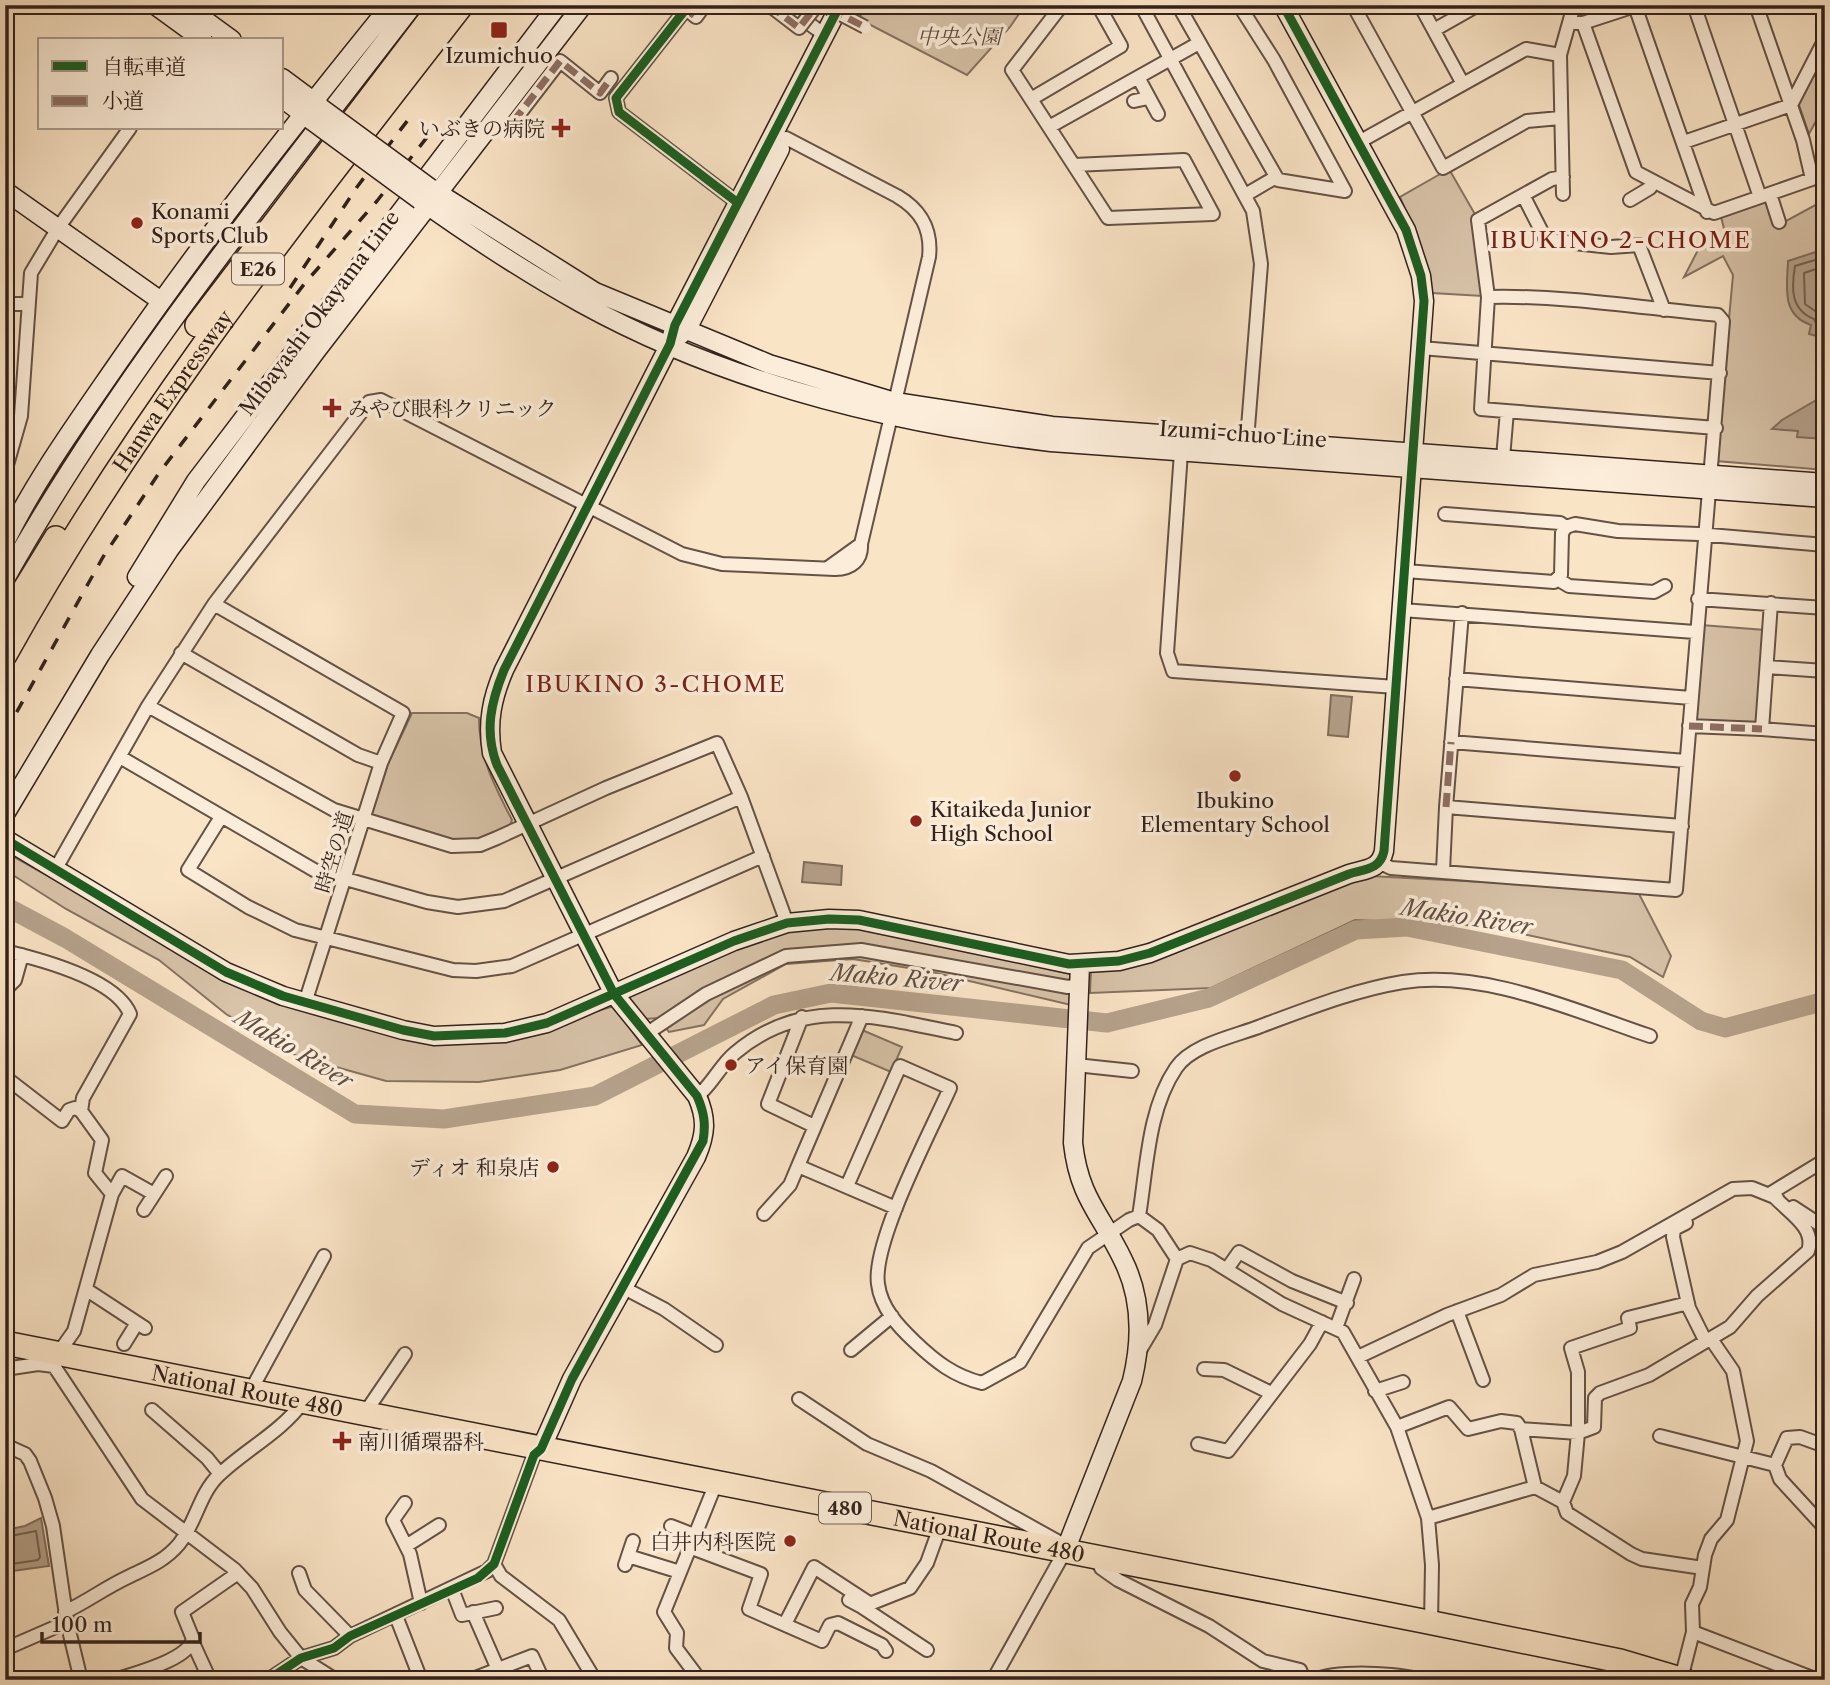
<svg xmlns="http://www.w3.org/2000/svg" width="1830" height="1685" viewBox="0 0 1830 1685" font-family="'Libre Caslon Text','Noto Serif JP',serif">
	<style>
		.green { fill: #d8c3a9; stroke: #857262; stroke-width: 2 }
		.water { fill: #b6a28c; stroke: #816e5f; stroke-width: 2 }
		.lines { fill: none; stroke-linecap: round; stroke-linejoin: round }
		.shore { stroke: #746254; stroke-width: 2 }
		.river { stroke: #b6a28c; stroke-width: 19 }
		.street-casing { stroke: #645246; stroke-width: 16 }
		.secondary-casing { stroke: #32211b; stroke-width: 21 }
		.highway-casing { stroke: #32211b; stroke-width: 26 }
		.street { stroke: #fcedda; stroke-width: 12 }
		.secondary { stroke: #fcedda; stroke-width: 18 }
		.highway { stroke: #fae4c6; stroke-width: 23 }
		.rail { stroke: #32211b; stroke-width: 3.5; stroke-dasharray: 12 12; stroke-linecap: butt }
		.street-bridge-casing { stroke: #645246; stroke-width: 16; stroke-linecap: butt }
		.secondary-bridge-casing { stroke: #32211b; stroke-width: 21; stroke-linecap: butt }
		.street-bridge { stroke: #fcedda; stroke-width: 12 }
		.secondary-bridge { stroke: #fcedda; stroke-width: 18 }
		.quiet { stroke: #8d6e63; stroke-width: 7; stroke-dasharray: 14 7; stroke-linecap: butt }
		.cycleway-casing { stroke: #fcedda; stroke-width: 13 }
		.cycleway { stroke: #1b5e20; stroke-width: 9 }
		.poi-dot { fill: #8f2418; stroke: #fcedda; stroke-width: 2.5 }
		.labels { text-anchor: middle; dominant-baseline: central; stroke-width: 7; stroke-linejoin: round; paint-order: stroke }
		.shield { fill: #fcedda; stroke: #6f5e54; stroke-width: 2 }
		.shield-label { font-size: 19px; font-weight: bold; fill: #32211b }
		.park-label { font-size: 21px; font-style: italic; fill: #5c4a3e; stroke: #fcedda }
		.poi-label { font-size: 21px; fill: #32211b; stroke: #fcedda; text-anchor: start }
		.street-label { font-size: 21px; fill: #32211b; stroke: #fcedda }
		.neighbourhood-label { font-size: 23px; letter-spacing: 2px; fill: #7a1f14; stroke: #fcedda }
		.water-label { font-size: 23px; font-style: italic; fill: #604e43; stroke: #fcedda }
	</style>
	<rect width="100%" height="100%" fill="#fae4c6"/>
	<filter id="stains"><feTurbulence type="fractalNoise" baseFrequency=".00286" numOctaves="4"/><feColorMatrix values="0 0 0 0 .2 0 0 0 0 .09 0 0 0 0 .02 0 0 0 .5 -.17"/></filter>
	<radialGradient id="worn" r=".72"><stop offset=".6" stop-color="#630" stop-opacity="0"/><stop offset="1" stop-color="#630" stop-opacity=".3"/></radialGradient>
	<path class="green" d="M866,5H1025L1010,27L967,75L859,19Z
		M1811,74L1825,81V104L1809,134L1798,102Z
		M1449,169L1476,216L1472,218L1482,296L1432,293L1420,245L1400,197Z
		M1766,201L1777,226L1821,202L1825,213V470L1716,461L1733,275L1723,256L1684,277L1698,250L1727,240L1721,217Z
		M1701,625L1765,630L1758,727L1693,724Z
		M412,713H467L479,718C479,757 494,785 512,820L509,828L476,841H453L375,819L372,813L388,764Z
		M5,852L225,975L348,1020L508,1038L614,1006L642,1045L560,1070L479,1082L386,1081L297,1056L226,1014L159,960L66,909L5,870Z
		M1370,876L1637,890L1671,956L1663,977L1630,957L1486,926L1355,920L1211,988L1090,993L1091,970L1348,879Z
		M845,923L1071,974V1005L927,971L853,959L786,964L723,999L704,1025L669,1032L658,1018L645,1019L624,997L737,945L790,928Z
		M862,1030L902,1047L891,1072L851,1055Z"/>
	<path class="water" d="M1825,249V338L1809,334L1811,325C1781,315 1787,287 1788,261Z
		M1825,395V439L1797,437L1798,431L1772,429L1782,420Z
		M1331,695L1352,697L1348,737L1328,735Z
		M804,862L842,866L841,885L802,882Z
		M41,1518L49,1566L5,1572V1530L25,1526Z"/>
	<g class="lines">
		<path class="shore" d="M1825,257L1795,266C1791,289 1791,310 1814,319L1819,329L1825,331
			M1825,266L1804,273L1805,304L1825,318
			M5,1537L36,1531L40,1557L38,1560L5,1565"/>
		<path class="river" d="M5,906L65,938L355,1114L444,1119L595,1096L774,1005L831,993L1107,1023L1209,998L1356,930L1407,927L1622,970L1701,1021L1725,1028L1825,1001"/>
		<defs>
			<path id="street" d="M689,5L616,98L619,112L738,203
				M783,5L825,35
				M1062,5L1012,70L1108,218L1213,214L1184,160L1074,165
				M1141,5L1253,211L1261,264L1247,440
				M1178,5L1278,180L1345,191L1274,60L1239,5
				M1353,5L1443,168L1527,121L1560,118
				M1420,5L1463,84
				M1694,5L1760,197
				M1820,5L1825,20
				M1635,6L1707,212
				M1575,23H1583L1638,5
				M1583,23L1636,172L1714,213L1812,179L1803,140L1756,5
				M1434,30L1478,5
				M1138,77L1158,114
				M1031,99L1121,46L1098,5
				M1134,101L1148,98
				M513,122L560,61L600,93L611,78
				M1049,127L1199,43
				M786,138L897,196C921,210 932,229 929,257L895,402
				M1359,142L1526,49L1560,55
				M1684,142L1791,105L1825,39
				M1563,177L1552,179L1478,220L1488,297L1481,409L1716,428
				M1247,194L1276,177
				M1563,194L1560,55L1574,5
				M1770,194L1779,222
				M1523,195L1546,240L1611,247L1639,245L1664,310
				M1630,200L1650,188L1654,182
				M5,304H27
				M1421,348L1720,373
				M1181,452L1167,653L1173,671L1396,687
				M1503,458L1507,411
				M5,472L21,416L31,273L58,228L130,128
				M1445,514L1560,523L1566,527
				M829,567L861,544
				M1405,571L1554,582L1561,575L1562,533L1566,527L1575,524L1618,531L1698,534L1825,545
				M1559,580L1569,586L1654,592L1665,586
				M1698,599L1825,608
				M1771,603L1762,729L1825,734
				M214,604L403,713L381,763L305,1003
				M1402,610L1695,632
				M181,653L358,755L381,763
				M1767,667L1825,671
				M1456,679L1691,698
				M148,706L334,810L452,846L480,845L497,838L606,788L717,743L741,797L787,923
				M1689,726L1762,729
				M1451,742L1686,761
				M120,757L314,870L427,902L458,907L504,901L741,797
				M1446,807L1462,613
				M221,817L188,870L248,907L295,930L453,970L476,971L512,966L763,856
				M1380,863L1391,868L1676,890L1723,321L1718,315C1642,308 1564,295 1488,297
				M55,870L148,706L214,604L369,402L381,400L682,554L722,564L835,569C852,569 862,560 861,544L891,416
				M1443,871L1446,807L1682,826
				M5,951C39,959 116,979 130,1014L83,1098L81,1111L102,1140L95,1173L112,1194L74,1331L57,1355L54,1366L142,1499L234,1569L252,1588L280,1632L301,1658L336,1680
				M5,990L15,980L22,955
				M862,1016L798,1166L896,1208
				M802,1017L768,1104L814,1126
				M646,1034L706,994L786,956L861,950L1068,987L1080,985
				M1076,1065L1132,1071
				M5,1077L62,1121L69,1110L75,1108L81,1111
				M697,1096C709,1089 721,1064 735,1053C803,995 878,1017 956,1033
				M847,1186L900,1066L950,1088C931,1131 872,1242 878,1284C881,1308 898,1326 915,1342C936,1362 954,1376 982,1383L1020,1362L1088,1248L1129,1220L1139,1216L1158,1230L1177,1259L1155,1325L1139,1352
				M112,1194L122,1176L154,1194
				M1793,1207L1825,1228
				M144,1210L166,1176
				M764,1214L790,1185L798,1166
				M1139,1216C1147,1167 1148,1109 1176,1068C1192,1044 1236,1036 1261,1026C1307,1009 1354,990 1403,982C1486,970 1572,1010 1650,1036
				M1686,1223L1674,1229L1673,1237L1689,1308L1705,1340
				M1177,1259L1190,1253L1211,1260L1282,1304L1343,1332L1397,1427L1428,1518
				M1227,1269L1239,1252L1292,1281L1347,1303
				M622,1287L664,1309L716,1345
				M87,1290L145,1328
				M1457,1311L1483,1380
				M1336,1328L1354,1279
				M124,1344L137,1323
				M851,1350L892,1316
				M1358,1357L1447,1315L1501,1295L1534,1275L1597,1262L1622,1252L1733,1189L1752,1188L1777,1198
				M5,1369L38,1364L54,1366
				M1204,1369L1224,1370L1271,1393
				M1375,1391L1403,1382
				M250,1392L324,1256
				M799,1399L867,1444L931,1471L1057,1541L1065,1551L993,1680
				M152,1410L207,1458L220,1474
				M367,1415L369,1407L405,1354
				M1397,1427L1449,1407L1468,1429L1501,1421L1517,1423L1521,1429L1578,1433V1372L1571,1348L1630,1328L1628,1318L1688,1303
				M1521,1429L1535,1487
				M1660,1436L1775,1465L1780,1479L1824,1527V1548
				M1198,1444L1228,1451L1310,1344L1322,1322
				M5,1445L25,1454L30,1461L45,1498L53,1526L67,1622L81,1680
				M1775,1465L1787,1438L1800,1437L1825,1446
				M1563,1502L1567,1513L1631,1554L1642,1559L1703,1568
				M405,1503L393,1520L410,1554L421,1603
				M671,1526L694,1535
				M406,1546L439,1525
				M689,1547L761,1574L749,1609L822,1641L830,1625L838,1623L882,1645L886,1651
				M628,1556L680,1572
				M1097,1557L1101,1568L1118,1580L1209,1626L1263,1661L1300,1670L1304,1680
				M494,1564L501,1576L559,1620L595,1680
				M625,1565L633,1541
				M299,1573L305,1590L350,1636
				M452,1589L462,1615L496,1608
				M849,1600L862,1607
				M65,1612C86,1602 105,1588 126,1578C146,1568 164,1562 179,1544C196,1523 199,1494 219,1475C246,1449 280,1433 303,1402
				M473,1612L497,1667
				M396,1616L421,1680
				M1431,1623L1432,1565L1428,1518L1535,1487L1563,1502L1574,1476L1578,1433L1594,1427L1595,1398L1600,1393L1649,1375L1730,1327L1757,1296L1808,1251C1817,1226 1784,1210 1771,1193L1825,1160
				M785,1624L814,1567L869,1603
				M1693,1632L1815,1679
				M193,1643L210,1680
				M5,1649L67,1622
				M927,1650L862,1607L910,1588L927,1563L940,1527
				M1681,1679L1693,1632L1692,1604L1700,1587L1705,1555L1711,1539L1727,1520L1747,1441L1733,1371L1711,1339
				M115,1680C135,1673 188,1660 193,1639L182,1612L238,1573
				M268,1680L301,1658L334,1648L350,1636L487,1571L494,1564L534,1455L541,1449
				M470,1680L532,1656L543,1680
				M700,1680L676,1648L677,1633L664,1612L716,1483
				M1315,1680C1337,1670 1398,1673 1421,1680"/>
			<path id="secondary" d="M155,5L203,40
				M184,5L232,40
				M282,78L321,107
				M282,98L311,120
				M430,188L595,292L769,364L895,402L1052,426L1825,483
				M5,191L161,301
				M420,200C472,237 525,272 581,303C724,382 890,423 1051,442L1825,498
				M679,336L687,329L780,149
				M5,542C36,479 78,421 118,363C203,240 296,122 391,5
				M137,577L196,481L558,5
				M5,579C120,374 270,191 413,5
				M5,814L100,655L169,550L316,351L583,5
				M5,839L226,972L283,996L403,1030L434,1036L505,1033L547,1023L734,941L787,923L829,919L859,920L1069,964L1119,961L1150,953L1349,874C1365,869 1380,870 1384,851L1424,301L1421,276L1406,230L1283,5
				M541,1449L572,1379L696,1157C706,1134 707,1119 697,1096L614,994L492,753C487,722 492,698 504,670L670,344L675,325L840,5
				M1065,1551L1132,1381C1142,1340 1142,1298 1123,1260C1101,1214 1079,1198 1073,1143L1080,965"/>
			<g id="highway">
				<path d="M197,325L441,5"/>
				<path d="M5,621L56,538"/>
				<path id="s1" d="M5,655C134,422 299,215 462,5"/>
				<path id="s2" d="M5,1343L1423,1621L1620,1661L1684,1680"/>
			</g>
		</defs>
		<use href="#street" class="street-casing"/>
		<use href="#secondary" class="secondary-casing"/>
		<use href="#highway" class="highway-casing"/>
		<use href="#street" class="street"/>
		<use href="#secondary" class="secondary"/>
		<use href="#highway" class="highway"/>
		<path class="rail" d="M290,288L357,187L414,112
			M5,733L103,557L159,473L305,283L377,201L435,127"/>
		<defs>
			<path id="street-bridge" d="M681,5L696,17L705,5
				M769,5L799,28L817,5
				M823,5L865,27"/>
			<path id="secondary-bridge" d="M321,108L430,188
				M311,120L420,200"/>
		</defs>
		<use href="#street-bridge" class="street-bridge-casing"/>
		<use href="#secondary-bridge" class="secondary-bridge-casing"/>
		<use href="#street-bridge" class="street-bridge"/>
		<use href="#secondary-bridge" class="secondary-bridge"/>
		<path class="quiet" d="M769,5L799,28L817,5
			M683,7L696,17L705,5
			M830,9L865,27
			M513,122L560,61L600,93L611,78
			M1689,726L1762,729
			M1446,807L1451,742"/>
		<defs>
			<path id="cycleway" d="M689,5L616,98L619,112L738,203
				M5,839L226,972L283,996L403,1030L434,1036L505,1033L547,1023L734,941L787,923L829,919L859,920L1069,964L1119,961L1150,953L1349,874C1365,869 1380,870 1384,851L1424,301L1421,276L1406,230L1283,5
				M268,1680L301,1658L334,1648L350,1636L478,1578L494,1564L534,1455L541,1449L572,1379L703,1141C706,1124 704,1112 697,1096L614,994L497,765C484,731 491,702 504,670L670,344L675,325L840,5"/>
		</defs>
		<use href="#cycleway" class="cycleway-casing"/>
		<use href="#cycleway" class="cycleway"/>
	</g>
	<g class="poi-dot">
		<rect x="490" y="21" width="18" height="18" rx="3.5"/>
		<path d="M557.5 117.5h7v7h7v7h-7v7h-7v-7h-7v-7h7z"/>
		<circle cx="137" cy="223" r="7"/>
		<path d="M328.5 397.5h7v7h7v7h-7v7h-7v-7h-7v-7h7z"/>
		<circle cx="1235" cy="776" r="7"/>
		<circle cx="916" cy="821" r="7"/>
		<circle cx="731" cy="1065" r="7"/>
		<circle cx="553" cy="1167" r="7"/>
		<path d="M338.5 1430.5h7v7h7v7h-7v7h-7v-7h-7v-7h7z"/>
		<circle cx="790" cy="1541" r="7"/>
	</g>
	<g class="labels">
		<g class="shield">
			<rect x="232" y="253.5" width="52" height="31" rx="5"/>
			<rect x="819" y="1492.5" width="52" height="31" rx="5"/>
		</g>
		<g class="shield-label">
			<text x="258" y="269">E26</text>
			<text x="845" y="1508">480</text>
		</g>
		<g class="park-label">
			<text x="959" y="36">中央公園</text>
		</g>
		<g class="poi-label">
			<text x="499" y="55" text-anchor="middle">Izumichuo</text>
			<text x="545" y="128" text-anchor="end">いぶきの病院</text>
			<text x="151" y="211">Konami<tspan x="151" dy="24">Sports Club</tspan></text>
			<text x="348" y="408">みやび眼科クリニック</text>
			<text x="1235" y="800" text-anchor="middle">Ibukino<tspan x="1235" dy="24">Elementary School</tspan></text>
			<text x="930" y="809">Kitaikeda Junior<tspan x="930" dy="24">High School</tspan></text>
			<text x="745" y="1065">アイ保育園</text>
			<text x="539" y="1167" text-anchor="end">ディオ 和泉店</text>
			<text x="358" y="1441">南川循環器科</text>
			<text x="776" y="1541" text-anchor="end">白井内科医院</text>
		</g>
		<g class="street-label">
			<text transform="translate(319 313) rotate(-53)">Mibayashi Okayama Line</text>
			<text stroke="none"><textPath href="#s1" startOffset="313">Hanwa Expressway</textPath></text>
			<text transform="translate(1243 434) rotate(4)">Izumi-chuo Line</text>
			<text transform="translate(334 852) rotate(-73)">時空の道</text>
			<text stroke="none"><textPath href="#s2" startOffset="247">National Route 480</textPath></text>
			<text stroke="none"><textPath href="#s2" startOffset="1003">National Route 480</textPath></text>
		</g>
		<g class="neighbourhood-label">
			<text x="1621" y="240">IBUKINO 2-CHOME</text>
			<text x="656" y="684">IBUKINO 3-CHOME</text>
		</g>
		<g class="water-label">
			<text transform="translate(1467 917) rotate(9)">Makio River</text>
			<text transform="translate(897 978) rotate(5)">Makio River</text>
			<text transform="translate(294 1049) rotate(31)">Makio River</text>
		</g>
	</g>
	<rect width="1830" height="1685" fill="none" stroke="#fae4c6" stroke-width="28"/>
	<rect x="7" y="7" width="1816" height="1671" fill="none" stroke="#32211b" stroke-width="3.5"/>
	<rect x="14" y="14" width="1802" height="1657" fill="none" stroke="#32211b" stroke-width="2"/>
	<rect x="38" y="38" width="245" height="91" fill="#fcedda" stroke="#ab9b8e" stroke-width="2"/>
	<rect x="52" y="61" width="35" height="10" fill="#1b5e20" stroke="#ab9b8e" stroke-width="2"/>
	<text x="102" y="74" font-size="21" fill="#32211b">自転車道</text>
	<rect x="52" y="96" width="35" height="10" fill="#8d6e63" stroke="#ab9b8e" stroke-width="2"/>
	<text x="102" y="108" font-size="21" fill="#32211b">小道</text>
	<path d="M42 1632v10h158v-10" fill="none" stroke="#32211b" stroke-width="3.5"/>
	<text x="52" y="1632" font-size="21" fill="#32211b" stroke="#fcedda" stroke-width="5" paint-order="stroke">100 m</text>
	<rect width="100%" height="100%" filter="url(#stains)"/>
	<rect width="100%" height="100%" fill="url(#worn)"/>
</svg>
